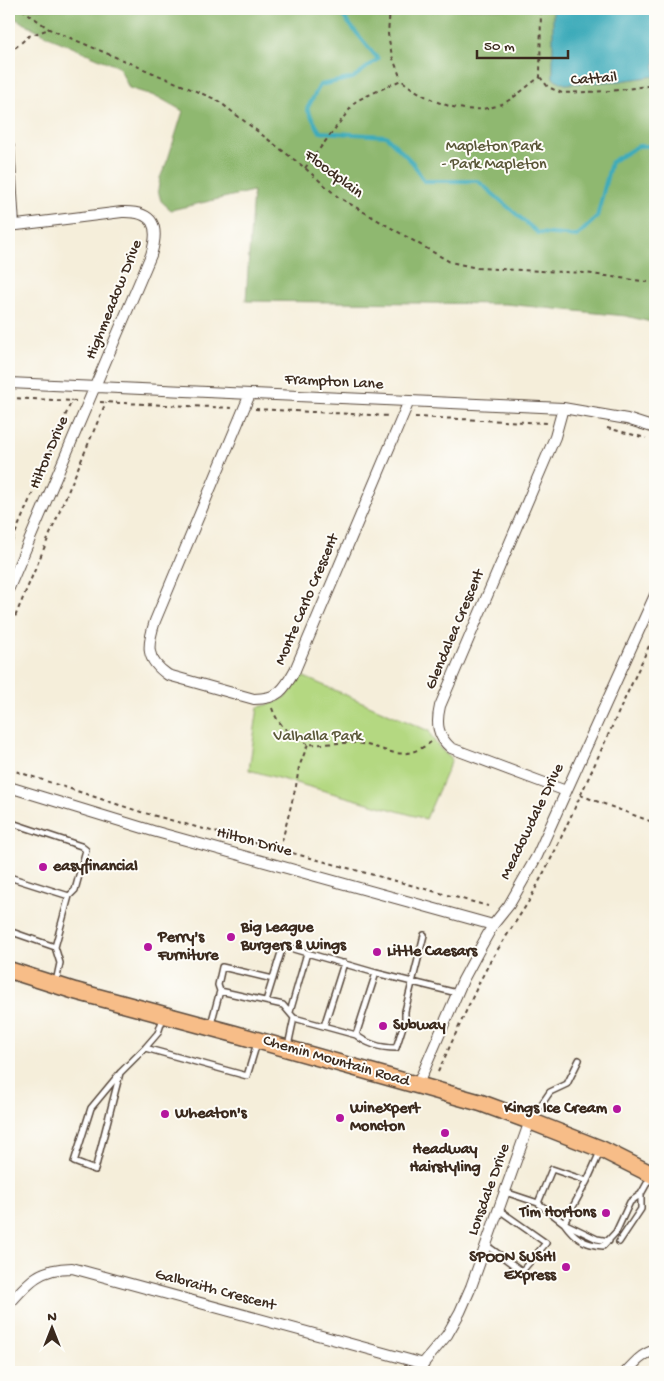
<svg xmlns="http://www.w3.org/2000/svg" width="664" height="1381" viewBox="0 0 664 1381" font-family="'Gochi Hand',sans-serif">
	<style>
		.green { fill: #b4d881; stroke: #788150 }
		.forest { fill: #8fb86f; stroke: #657146 }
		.water { fill: #3dabba; stroke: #3c6a6c }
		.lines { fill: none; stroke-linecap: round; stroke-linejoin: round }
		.stream { stroke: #3dabba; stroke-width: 4 }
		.service-casing { stroke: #57473a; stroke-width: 8 }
		.minor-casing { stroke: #57473a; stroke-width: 12 }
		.primary-casing { stroke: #57473a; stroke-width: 19 }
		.path { stroke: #57473a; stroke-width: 2; stroke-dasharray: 4 4; stroke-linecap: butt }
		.service { stroke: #fff; stroke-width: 5 }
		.minor { stroke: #fff; stroke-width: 10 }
		.primary { stroke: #f7bd88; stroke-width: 16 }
		.poi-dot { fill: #b5179e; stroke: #fdfcf7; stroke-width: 2 }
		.labels { text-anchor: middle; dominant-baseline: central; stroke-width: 4; stroke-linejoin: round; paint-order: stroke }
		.street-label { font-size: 16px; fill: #3b2a1e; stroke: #fdfcf7 }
		.park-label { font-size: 16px; fill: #595637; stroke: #fdfcf7 }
		.poi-label { font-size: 16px; font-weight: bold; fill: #3b2a1e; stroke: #fdfcf7; text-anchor: start }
	</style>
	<rect width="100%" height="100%" fill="#fdfcf7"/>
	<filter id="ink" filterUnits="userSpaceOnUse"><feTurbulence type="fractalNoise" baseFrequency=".02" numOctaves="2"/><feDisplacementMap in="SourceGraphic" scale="10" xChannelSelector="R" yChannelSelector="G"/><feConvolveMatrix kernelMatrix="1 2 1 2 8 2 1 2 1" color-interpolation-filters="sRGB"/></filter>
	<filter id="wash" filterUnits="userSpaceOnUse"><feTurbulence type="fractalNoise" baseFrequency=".0096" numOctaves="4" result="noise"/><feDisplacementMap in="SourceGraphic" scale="20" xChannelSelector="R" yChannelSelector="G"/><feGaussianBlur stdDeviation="1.12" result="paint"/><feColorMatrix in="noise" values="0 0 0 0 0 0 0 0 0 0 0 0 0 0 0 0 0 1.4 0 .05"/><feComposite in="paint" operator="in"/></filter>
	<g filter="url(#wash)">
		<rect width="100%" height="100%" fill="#f5eeda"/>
		<path class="green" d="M302,676L429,731C434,743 442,751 452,759L426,819L249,770L258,707C282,702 289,697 302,676Z"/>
		<path class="forest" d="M9,9H553V78L565,84L620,81L655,76V323L626,316L506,304L246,301L253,191L171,210L161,201L158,190L160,178L168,159L183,111L158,97L129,88L119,67L58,41L14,18L9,11Z"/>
		<path class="water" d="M553,9H655V76L620,81L565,84L553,78Z"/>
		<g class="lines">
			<path class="stream" d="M337,9L378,59L353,78L320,85L307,109L320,132L386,136L413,163L424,181H478L538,233L577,236L597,217L611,162L638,146H655"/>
		</g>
	</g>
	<g filter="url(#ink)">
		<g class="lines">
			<defs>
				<path id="service" d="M9,822L81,846L86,850L75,890L69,896L9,877
					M9,931L55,947
					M56,982L60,963L55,947L69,896
					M220,991L218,985L222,967L273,979
					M266,1001L283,946L307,953
					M290,1012L307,953L376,973L457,993
					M211,1024L220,991L283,1005L294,1018L356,1035L376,973
					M324,1026L344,963
					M356,1035C367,1044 382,1048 396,1048L405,1020V1011L424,935
					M288,1046L294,1018
					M145,1048L247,1076L257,1043
					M120,1073L95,1170L74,1162L91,1108L120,1073L145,1048L158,1033L163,1018
					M532,1118L550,1092L567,1084L579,1060
					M505,1192L538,1203L564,1223L587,1181L600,1152
					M538,1203L552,1169L587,1181
					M564,1223C574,1237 584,1245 603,1246L616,1232L630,1202L641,1194L651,1176
					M564,1223L597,1239L609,1241
					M619,1242L641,1209V1194
					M486,1245L522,1271L546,1243L499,1210"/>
				<path id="minor" d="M9,147L14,225
					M9,226L122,212C154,211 160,226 151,255L9,588
					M9,383L563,408L627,419L655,428
					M250,394L155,621C147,646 145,659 168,675L254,699C278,699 284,690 295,670L409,401
					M563,408L555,437L440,706C436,723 437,736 451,748L566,791
					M9,787L153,831L493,925
					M418,1084L463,980L478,952L493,925L509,905L537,856L655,595
					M9,1304C29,1281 40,1268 72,1268L424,1364
					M416,1372L447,1335L460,1312L471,1287L530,1121
					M626,1372C635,1362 642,1354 655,1350"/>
				<path id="primary" d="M9,970L75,991L235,1034L481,1103L530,1121L601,1149L655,1176"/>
			</defs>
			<use href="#service" class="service-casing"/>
			<use href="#minor" class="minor-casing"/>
			<use href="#primary" class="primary-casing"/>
			<path class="path" d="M22,9L49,29L217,100L305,168L338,197L450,262L477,268L585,273L655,283
				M390,9L388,34L392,56L401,79
				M9,53L29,36L49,29
				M540,77L548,87L562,93L611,91L655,85
				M305,168L356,101L401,80C430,103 466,118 502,104C515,98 528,85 540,77L541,9
				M9,398L76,401
				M100,402L233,408
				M255,409L390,416
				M415,417L548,423
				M607,428L646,438
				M9,548L72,400
				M9,631L106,402
				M272,708C278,726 292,736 308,744
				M9,769L141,812L488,906
				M580,795L655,823
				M280,849L296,786L299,767L308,744C324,745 340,742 356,743C388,747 399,765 431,742
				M438,1072L480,981L491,960L529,901L554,853L655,633"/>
			<use href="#service" class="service"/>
			<use href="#minor" class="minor"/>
			<use href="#primary" class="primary"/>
		</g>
	</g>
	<g class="poi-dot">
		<circle cx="43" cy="867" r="5"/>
		<circle cx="231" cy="937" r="5"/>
		<circle cx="148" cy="947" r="5"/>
		<circle cx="377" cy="952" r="5"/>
		<circle cx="383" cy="1026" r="5"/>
		<circle cx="617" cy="1109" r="5"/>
		<circle cx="165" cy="1114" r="5"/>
		<circle cx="340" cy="1118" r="5"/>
		<circle cx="445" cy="1133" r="5"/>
		<circle cx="606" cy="1213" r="5"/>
		<circle cx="566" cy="1267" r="5"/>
	</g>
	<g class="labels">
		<g class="street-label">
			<text transform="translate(594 80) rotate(-4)">Cattail</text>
			<text transform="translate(333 175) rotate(37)">Floodplain</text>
			<text transform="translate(115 300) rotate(-68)">Highmeadow Drive</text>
			<text transform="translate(334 383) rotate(3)">Frampton Lane</text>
			<text transform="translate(50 453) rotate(-67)">Hilton Drive</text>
			<text transform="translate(308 600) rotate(-67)">Monte Carlo Crescent</text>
			<text transform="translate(456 630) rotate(-67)">Glendalea Crescent</text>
			<text transform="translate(533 822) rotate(-64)">Meadowdale Drive</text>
			<text transform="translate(254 843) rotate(15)">Hilton Drive</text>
			<text transform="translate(336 1062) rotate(16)">Chemin Mountain Road</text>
			<text transform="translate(490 1190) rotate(-70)">Lonsdale Drive</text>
			<text transform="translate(215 1291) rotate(15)">Galbraith Crescent</text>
		</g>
		<g class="park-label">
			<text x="494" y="147">Mapleton Park<tspan x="494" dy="18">- Park Mapleton</tspan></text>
			<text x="318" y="737">Valhalla Park</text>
		</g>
		<g class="poi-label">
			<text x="53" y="867">easyfinancial</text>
			<text x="241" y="928">Big League<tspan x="241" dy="18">Burgers &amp; Wings</tspan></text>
			<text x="158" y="938">Perry's<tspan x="158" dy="18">Furniture</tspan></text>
			<text x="387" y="952">Little Caesars</text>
			<text x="393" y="1026">Subway</text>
			<text x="350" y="1109">Winexpert<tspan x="350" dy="18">Moncton</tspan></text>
			<text x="607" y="1109" text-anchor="end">Kings Ice Cream</text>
			<text x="175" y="1114">Wheaton's</text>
			<text x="445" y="1150" text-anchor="middle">Headway<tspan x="445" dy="18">Hairstyling</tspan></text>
			<text x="596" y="1213" text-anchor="end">Tim Hortons</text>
			<text x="556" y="1258" text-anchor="end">SPOON SUSHI<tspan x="556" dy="18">Express</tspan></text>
		</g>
	</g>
	<rect width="664" height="1381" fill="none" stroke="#fdfcf7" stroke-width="30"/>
	<g transform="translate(52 1328)" stroke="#fdfcf7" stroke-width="4" paint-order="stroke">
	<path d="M0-4L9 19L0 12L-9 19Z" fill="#3b2a1e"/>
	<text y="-8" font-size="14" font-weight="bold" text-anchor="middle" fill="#3b2a1e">N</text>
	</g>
	<path d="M477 50v8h91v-8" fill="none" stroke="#3b2a1e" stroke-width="2.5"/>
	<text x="484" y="50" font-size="15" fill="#3b2a1e" stroke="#fdfcf7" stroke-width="4" paint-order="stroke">50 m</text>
</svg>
